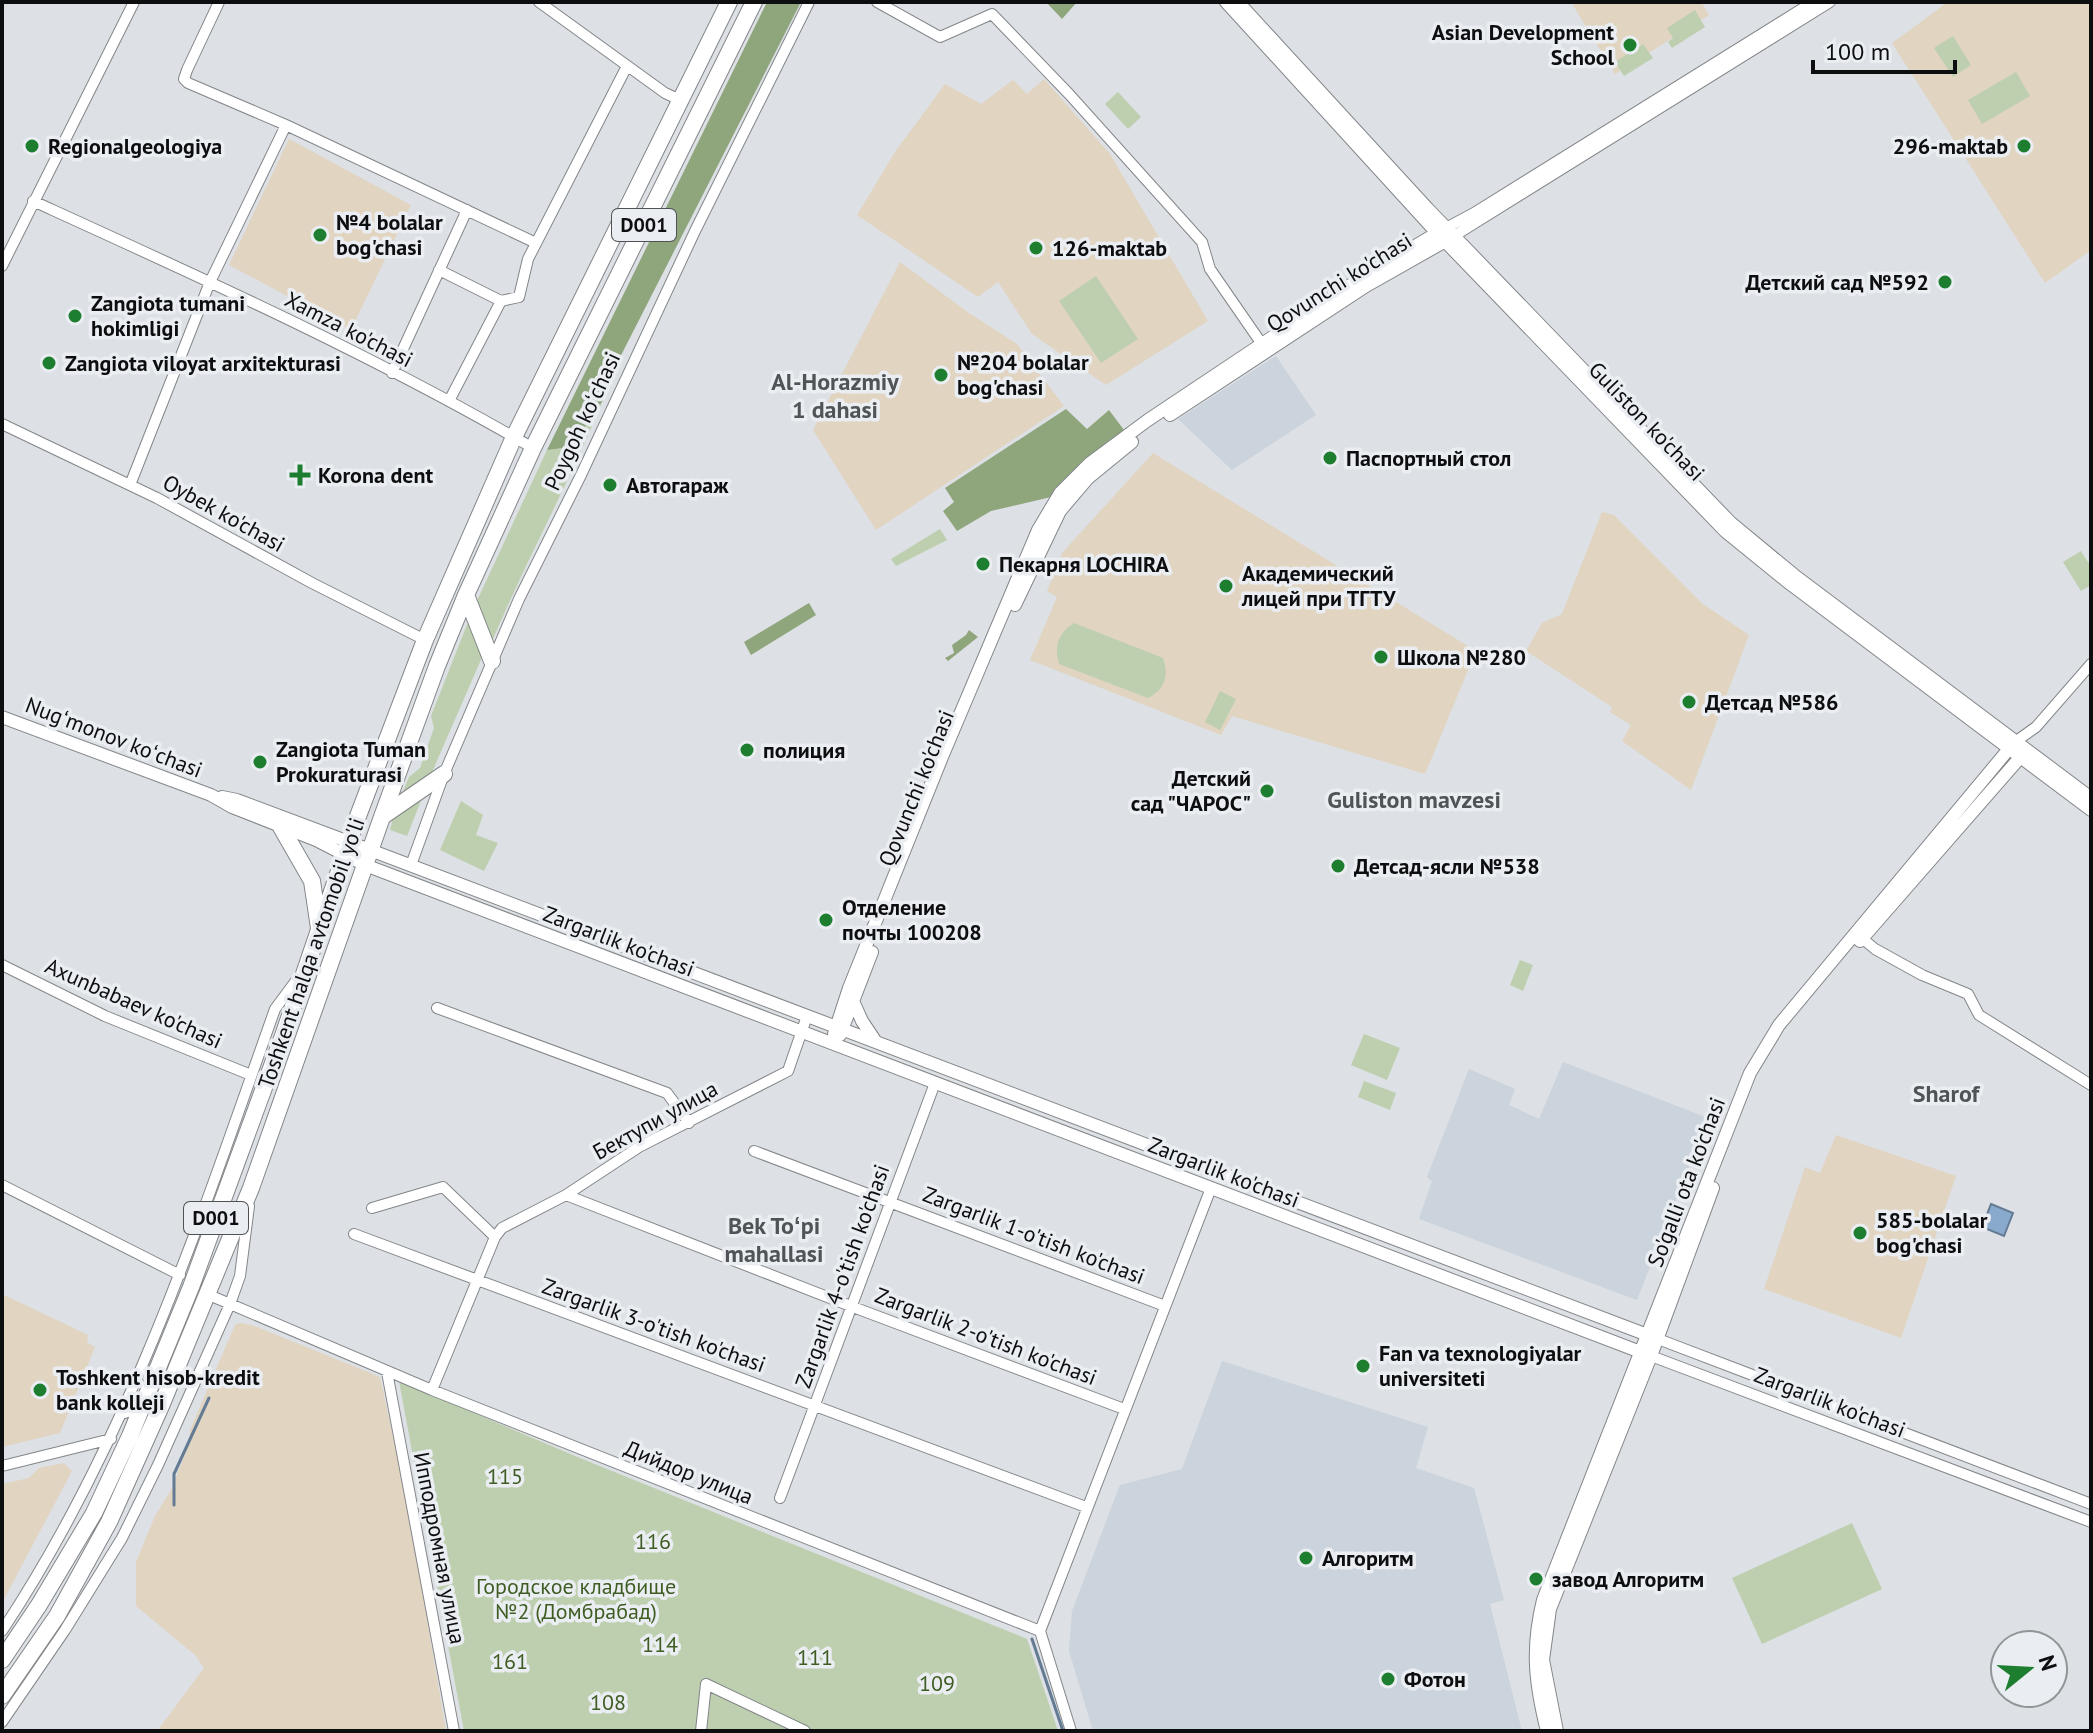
<svg xmlns="http://www.w3.org/2000/svg" width="2093" height="1733" viewBox="0 0 2093 1733" font-family="'PT Sans',sans-serif">
	<style>
		.commercial { fill: #e1d4c1 }
		.built { fill: #cbd3dc }
		.green { fill: #bdcfaf }
		.forest { fill: #8fa67d }
		.water { fill: #8aaacd; stroke: #647b94; stroke-width: 2 }
		.lines { fill: none; stroke-linecap: round; stroke-linejoin: round }
		.stream { stroke: #647b94; stroke-width: 3 }
		.minor-casing { stroke: #838689; stroke-width: 12 }
		.major-casing { stroke: #838689; stroke-width: 14 }
		.highway-casing { stroke: #838689; stroke-width: 18 }
		.minor { stroke: #fff; stroke-width: 10 }
		.major { stroke: #fff; stroke-width: 12 }
		.highway { stroke: #fff; stroke-width: 16 }
		.poi-dot { fill: #1e7e30; stroke: #eaedf1; stroke-width: 3 }
		.labels { text-anchor: middle; dominant-baseline: central; stroke-width: 7; stroke-linejoin: round; paint-order: stroke }
		.shield { fill: #eaedf1; stroke: #4f5153; stroke-width: 2 }
		.shield-label { font-size: 20px; font-weight: bold; fill: #0d0e0f }
		.poi-label { font-size: 22px; font-weight: bold; fill: #0d0e0f; stroke: #eaedf1; text-anchor: start }
		.street-label { font-size: 22px; fill: #0d0e0f; stroke: #eaedf1 }
		.park-label { font-size: 22px; fill: #3f5d22; stroke: #eaedf1 }
		.neighbourhood-label { font-size: 24px; font-weight: bold; fill: #515457; stroke: #eaedf1 }
	</style>
	<rect width="100%" height="100%" fill="#dde0e4"/>
	<path class="commercial" d="M1571,2H1701L1709,15L1615,74Z
		M1948,2H2091V250L2045,283L1892,43Z
		M1044,79L1110,154L1208,321L1106,385L1032,334L998,282L978,297L857,215L895,152L945,84L981,104L1013,80L1027,94Z
		M289,139L411,205L351,330L229,265Z
		M900,262L969,313L1017,344L1064,406L876,530L813,430Z
		M1153,453L1476,651L1425,774L1232,716L1221,735L1030,660L1057,597L1047,591L1062,553Z
		M1602,512L1614,515L1703,604L1749,635L1691,790L1622,741L1631,725L1610,712L1612,707L1526,651L1542,623L1562,614Z
		M1836,1135L1956,1176L1901,1338L1764,1289L1805,1167L1820,1173Z
		M2,1294L88,1335L87,1342L95,1347L60,1433L2,1447Z
		M240,1323L252,1325L380,1377L407,1502L446,1731H157L204,1668L195,1655L136,1606V1562L155,1516L171,1490L189,1444L190,1430L235,1325Z
		M64,1463L72,1471L2,1603V1484L29,1478L39,1468Z"/>
	<path class="built" d="M1276,356L1316,415L1232,470L1178,419Z
		M1563,1062L1708,1118L1637,1300L1419,1219L1432,1181L1427,1177L1469,1069L1515,1089L1509,1105L1539,1119Z
		M1222,1361L1428,1427L1416,1468L1474,1488L1504,1600L1490,1604L1522,1731H1093L1069,1651L1072,1611L1120,1485L1182,1469Z"/>
	<path class="green" d="M1695,10L1705,27L1672,48L1668,42L1673,38L1667,28Z
		M1953,36L1971,65L1953,77L1934,48Z
		M1643,44L1653,58L1624,76L1615,62Z
		M2016,72L2030,96L1982,124L1968,100Z
		M1118,92L1141,117L1128,129L1105,104Z
		M1096,276L1138,339L1101,363L1059,301Z
		M602,402C569,483 527,559 493,639L488,640L475,605L547,450L571,447Z
		M940,529L947,540L896,566L891,559Z
		M2081,551L2091,567V585L2081,591L2063,562Z
		M468,622L483,655L429,779L402,794L409,777L420,768L434,728L431,716Z
		M1074,623L1163,658C1169,675 1165,690 1148,698L1059,664C1054,646 1058,633 1074,623Z
		M1220,691L1236,699L1220,730L1205,722Z
		M424,793L407,836L390,830L393,818Z
		M461,801L483,815L476,835L498,843L484,871L440,850Z
		M1520,960L1533,965L1523,991L1510,985Z
		M1364,1034L1400,1048L1387,1080L1351,1065Z
		M1364,1081L1396,1093L1390,1110L1358,1097Z
		M399,1381L575,1456L1027,1639L1058,1731H464Z
		M1852,1523L1882,1589L1762,1644L1732,1578Z"/>
	<path class="forest" d="M767,2H801L610,377L602,402L571,447L547,450Z
		M1046,2H1077L1062,19Z
		M1066,409L1087,429L1109,410L1124,430L1072,472L1051,497L991,511L957,531L943,511L954,502L945,488Z
		M809,603L816,615L751,655L744,642Z
		M969,630L978,637L948,661L945,658L954,653L952,645L966,635Z"/>
	<path class="water" d="M1991,1204L2013,1213L2004,1236L1982,1227Z"/>
	<g class="lines">
		<path class="stream" d="M174,1505V1474L209,1398
			M1032,1639L1063,1731"/>
		<defs>
			<path id="minor" d="M219,2L187,70L184,79L188,83L286,125L536,243
				M539,2L665,93L680,100
				M877,2L940,37L992,14L1069,94L1202,242L1210,269L1266,350
				M33,201C202,278 373,355 533,448
				M1446,228L1474,213L1813,2
				M1454,236L1830,2
				M2,266L134,2
				M439,270L501,301
				M392,373L467,210
				M449,401L501,301L519,297L528,259L627,66
				M2,424L157,498L312,583L425,640
				M130,485L210,282L286,125
				M2015,742L2036,727L2091,664
				M411,865L444,774L519,599L581,475L695,231L809,2
				M1857,934L1875,949L1922,975L1968,994L1979,1015L2091,1085
				M2,965L105,1016L251,1075
				M437,1008L667,1093L689,1123
				M754,1151L1165,1306
				M2,1185L180,1275
				M566,1195L853,1307L1124,1409
				M372,1208L443,1187L495,1237
				M354,1234L1086,1507
				M209,1295L432,1390L1040,1631
				M1658,1339L2091,1504
				M1651,1356L2091,1522
				M387,1372L454,1731
				M432,1390L495,1237L502,1228L566,1195L639,1147L788,1071L807,1016
				M2,1466L111,1439
				M780,1498L935,1083
				M2,1631C129,1440 199,1223 275,1009L298,978
				M1040,1631L1211,1188
				M1040,1631L1071,1731
				M2,1722L65,1630L122,1538L158,1465L230,1304L240,1276L249,1206
				M701,1731L706,1684L805,1731"/>
			<path id="major" d="M1226,2L1437,233L1725,531L1789,583L2091,810
				M1238,2L1428,209L1731,523L1794,575L2091,798
				M1170,415L1366,286L1449,239
				M1015,605L1060,511L1088,478L1132,442
				M2,717L211,795L232,807L316,840L365,865L1651,1356
				M222,797L237,800L349,842L1658,1339
				M1860,941L2024,753
				M853,1001L862,1021L876,1042
				M834,1034L849,988L942,757L1038,530L1060,493L1090,463L1148,420L1361,278L1444,229
				M840,1035L872,952
				M1547,1731C1535,1683 1531,1649 1543,1600L1750,1073L1779,1025L2013,744
				M1557,1731L1543,1660L1550,1609L1651,1356L1713,1188"/>
			<path id="highway" d="M466,595L492,661
				M383,816L444,774
				M281,827L312,881L319,928
				M124,1410L145,1402
				M2,1660L39,1605L94,1513L130,1436L191,1287L284,1033L355,824L425,640L514,437L729,2
				M2,1696L57,1616L109,1522L161,1406L251,1188L382,817L437,666L466,595L533,448L754,2"/>
		</defs>
		<use href="#minor" class="minor-casing"/>
		<use href="#major" class="major-casing"/>
		<use href="#highway" class="highway-casing"/>
		<use href="#minor" class="minor"/>
		<use href="#major" class="major"/>
		<use href="#highway" class="highway"/>
	</g>
	<g class="poi-dot">
		<circle cx="1630" cy="45" r="8"/>
		<circle cx="32" cy="146" r="8"/>
		<circle cx="2024" cy="146" r="8"/>
		<circle cx="320" cy="235" r="8"/>
		<circle cx="1036" cy="248" r="8"/>
		<circle cx="1945" cy="282" r="8"/>
		<circle cx="75" cy="316" r="8"/>
		<circle cx="49" cy="363" r="8"/>
		<circle cx="941" cy="375" r="8"/>
		<circle cx="1330" cy="458" r="8"/>
		<path d="M296 463h8v8h8v8h-8v8h-8v-8h-8v-8h8z"/>
		<circle cx="610" cy="485" r="8"/>
		<circle cx="983" cy="564" r="8"/>
		<circle cx="1226" cy="586" r="8"/>
		<circle cx="1381" cy="657" r="8"/>
		<circle cx="1689" cy="702" r="8"/>
		<circle cx="747" cy="750" r="8"/>
		<circle cx="260" cy="762" r="8"/>
		<circle cx="1267" cy="791" r="8"/>
		<circle cx="1338" cy="866" r="8"/>
		<circle cx="826" cy="920" r="8"/>
		<circle cx="1860" cy="1233" r="8"/>
		<circle cx="1363" cy="1366" r="8"/>
		<circle cx="40" cy="1390" r="8"/>
		<circle cx="1306" cy="1558" r="8"/>
		<circle cx="1536" cy="1579" r="8"/>
		<circle cx="1388" cy="1679" r="8"/>
	</g>
	<g class="labels">
		<g class="shield">
			<rect x="612" y="209" width="64" height="32" rx="6"/>
			<rect x="184" y="1202" width="64" height="32" rx="6"/>
		</g>
		<g class="shield-label">
			<text x="644" y="225">D001</text>
			<text x="216" y="1218">D001</text>
		</g>
		<g class="poi-label">
			<text x="1614" y="32" text-anchor="end">Asian Development<tspan x="1614" dy="25">School</tspan></text>
			<text x="48" y="146">Regionalgeologiya</text>
			<text x="2008" y="146" text-anchor="end">296-maktab</text>
			<text x="336" y="222">№4 bolalar<tspan x="336" dy="25">bog'chasi</tspan></text>
			<text x="1052" y="248">126-maktab</text>
			<text x="1929" y="282" text-anchor="end">Детcкий сад №592</text>
			<text x="91" y="303">Zangiota tumani<tspan x="91" dy="25">hokimligi</tspan></text>
			<text x="957" y="362">№204 bolalar<tspan x="957" dy="25">bog'chasi</tspan></text>
			<text x="65" y="363">Zangiota viloyat arxitekturasi</text>
			<text x="1346" y="458">Паспортный стол</text>
			<text x="318" y="475">Korona dent</text>
			<text x="626" y="485">Автогараж</text>
			<text x="999" y="564">Пекарня LOCHIRA</text>
			<text x="1242" y="573">Академический<tspan x="1242" dy="25">лицей при ТГТУ</tspan></text>
			<text x="1397" y="657">Школа №280</text>
			<text x="1705" y="702">Детсад №586</text>
			<text x="276" y="749">Zangiota Tuman<tspan x="276" dy="25">Prokuraturasi</tspan></text>
			<text x="763" y="750">полиция</text>
			<text x="1251" y="778" text-anchor="end">Детский<tspan x="1251" dy="25">сад "ЧАРОС"</tspan></text>
			<text x="1354" y="866">Детсад-ясли №538</text>
			<text x="842" y="907">Отделение<tspan x="842" dy="25">почты 100208</tspan></text>
			<text x="1876" y="1220">585-bolalar<tspan x="1876" dy="25">bog'chasi</tspan></text>
			<text x="1379" y="1353">Fan va texnologiyalar<tspan x="1379" dy="25">universiteti</tspan></text>
			<text x="56" y="1377">Toshkent hisob-kredit<tspan x="56" dy="25">bank kolleji</tspan></text>
			<text x="1322" y="1558">Алгоритм</text>
			<text x="1552" y="1579">завод Алгоритм</text>
			<text x="1404" y="1679">Фотон</text>
		</g>
		<g class="street-label">
			<text transform="translate(1339 282) rotate(-32)">Qovunchi ko'chasi</text>
			<text transform="translate(349 329) rotate(27)">Xamza ko'chasi</text>
			<text transform="translate(582 421) rotate(-65)">Poygoh koʻchasi</text>
			<text transform="translate(1647 421) rotate(46)">Guliston ko'chasi</text>
			<text transform="translate(224 513) rotate(29)">Oybek ko'chasi</text>
			<text transform="translate(114 737) rotate(21)">Nugʻmonov koʻchasi</text>
			<text transform="translate(916 788) rotate(-68)">Qovunchi ko'chasi</text>
			<text transform="translate(619 941) rotate(21)">Zargarlik ko'chasi</text>
			<text transform="translate(311 953) rotate(-71)">Toshkent halqa avtomobil yo'li</text>
			<text transform="translate(134 1003) rotate(24)">Axunbabaev ko'chasi</text>
			<text transform="translate(655 1120) rotate(-29)">Бектупи улица</text>
			<text transform="translate(1224 1172) rotate(21)">Zargarlik ko'chasi</text>
			<text transform="translate(1686 1182) rotate(-69)">So'galli ota ko'chasi</text>
			<text transform="translate(1034 1235) rotate(21)">Zargarlik 1-o'tish ko'chasi</text>
			<text transform="translate(842 1276) rotate(-70)">Zargarlik 4-o'tish ko'chasi</text>
			<text transform="translate(654 1325) rotate(20)">Zargarlik 3-o'tish ko'chasi</text>
			<text transform="translate(986 1336) rotate(21)">Zargarlik 2-o'tish ko'chasi</text>
			<text transform="translate(1830 1402) rotate(21)">Zargarlik ko'chasi</text>
			<text transform="translate(689 1472) rotate(22)">Дийдор улица</text>
			<text transform="translate(440 1548) rotate(79)">Ипподромная улица</text>
		</g>
		<g class="park-label">
			<text x="505" y="1476">115</text>
			<text x="653" y="1541">116</text>
			<text x="576" y="1586">Городское кладбище<tspan x="576" dy="25">№2 (Домбрабад)</tspan></text>
			<text x="660" y="1644">114</text>
			<text x="815" y="1657">111</text>
			<text x="510" y="1661">161</text>
			<text x="937" y="1683">109</text>
			<text x="608" y="1702">108</text>
		</g>
		<g class="neighbourhood-label">
			<text x="835" y="381">Al-Horazmiy<tspan x="835" dy="28">1 dahasi</tspan></text>
			<text x="1414" y="799">Guliston mavzesi</text>
			<text x="1946" y="1093">Sharof</text>
			<text x="774" y="1225">Bek Toʻpi<tspan x="774" dy="28">mahallasi</tspan></text>
		</g>
	</g>
	<rect width="2093" height="1733" fill="none" stroke="#0d0e0f" stroke-width="8"/>
	<g transform="translate(2029 1669) rotate(72)"><circle r="38" fill="#eaedf1" stroke="#929497" stroke-width="2"/>
	<path d="M0-6L14 30L0 20L-14 30Z" fill="#1e7e30"/>
	<text y="-12" font-size="22" font-weight="bold" text-anchor="middle" fill="#0d0e0f">N</text>
	</g>
	<path d="M1813 60v12h142v-12" fill="none" stroke="#0d0e0f" stroke-width="4"/>
	<text x="1825" y="60" font-size="24" fill="#0d0e0f" stroke="#eaedf1" stroke-width="6" paint-order="stroke">100 m</text>
</svg>
